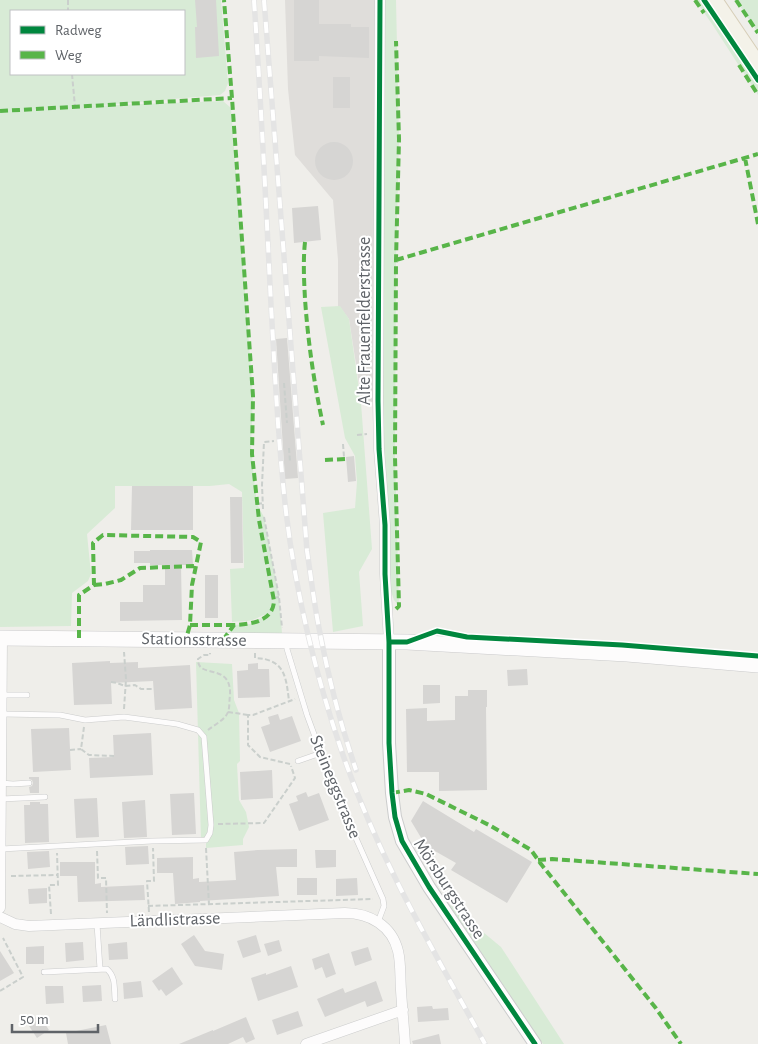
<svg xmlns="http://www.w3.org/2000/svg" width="758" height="1044" viewBox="0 0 758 1044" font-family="'Alegreya Sans',sans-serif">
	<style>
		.industrial { fill: #dfddda }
		.green { fill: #d8ebd6; fill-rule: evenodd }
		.building { fill: #d6d5d3 }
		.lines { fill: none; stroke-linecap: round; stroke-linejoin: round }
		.service-casing { stroke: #cbcccc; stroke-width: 6 }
		.minor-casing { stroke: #cbcccc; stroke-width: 11 }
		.tertiary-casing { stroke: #cbcccc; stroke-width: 14 }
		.secondary-casing { stroke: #cacacb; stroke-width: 16 }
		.primary-casing { stroke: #d7ceb8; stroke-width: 18 }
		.path { stroke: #cacfcc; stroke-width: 2; stroke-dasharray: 5 2.5; stroke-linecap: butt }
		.service { stroke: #fdfcfc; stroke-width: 5 }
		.minor { stroke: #fdfcfc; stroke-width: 10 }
		.tertiary { stroke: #fdfcfc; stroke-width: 12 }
		.secondary { stroke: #fdfcfc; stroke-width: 15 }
		.primary { stroke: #f4f2e9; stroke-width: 16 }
		.rail-casing { stroke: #e4e4e4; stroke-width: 5.5 }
		.rail { stroke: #fff; stroke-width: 4; stroke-dasharray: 11; stroke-linecap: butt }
		.quiet { stroke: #58b549; stroke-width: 4; stroke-dasharray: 8 4; stroke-linecap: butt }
		.cycleway-casing { stroke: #fff; stroke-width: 8 }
		.cycleway { stroke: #00873e; stroke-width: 5 }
		.labels { text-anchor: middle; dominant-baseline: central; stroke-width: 4; stroke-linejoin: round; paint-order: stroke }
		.street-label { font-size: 18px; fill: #5f6368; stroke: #fff }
	</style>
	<rect width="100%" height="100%" fill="#efeeea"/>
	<path class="industrial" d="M285,0H380L378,401L362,403L349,319L340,307H338V260L333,200L295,155L288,89Z"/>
	<path class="green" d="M0,0H221L228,83L225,91L220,95L91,106L223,101L231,108L253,396L251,445L254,479L257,504L264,517L279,597L282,633L223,640L234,625L250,624L268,614C262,615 260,617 255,619C248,622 239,621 232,622L230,569L244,568L242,492L229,484L210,486H115V508L87,534L91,574L88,581L72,593L71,626L0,627ZM11,11H184V74H11Z
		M380,0H396L399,139L396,260L395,457L399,606L394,600L385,574L379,449Z
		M695,0H702L758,85V95L712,24Z
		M736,0H758V33Z
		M340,306L349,319L361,403L372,549L359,572L363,626L333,632L323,513L355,508L357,482L355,456L345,438L321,307Z
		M196,662L232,664L234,700L239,713L240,761L237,764L239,800L246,812L249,827L243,839V845L206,848V840H201Z
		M448,903L501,947L564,1044H543Z"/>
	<path class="building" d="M195,0H216L219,56L196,58L195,27H197Z
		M294,0H319V24H351V27H369V58L319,56V61H294Z
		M333,77H350V108H333Z
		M315 161a19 19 0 1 1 38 0a19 19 0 1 1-38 0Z
		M318,206L321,240L294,243L292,208Z
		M287,338L298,478L285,479L276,339Z
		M354,456L356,481L348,482L346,457Z
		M132,486H193V530H131Z
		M230,497H242L243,563H231Z
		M150,550H192L193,565H181L182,620L120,621V602H143V585H165V565H150V563H134V551H150Z
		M205,575H218V618H205Z
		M110,661V663L138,662V668L190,665L192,708L155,710L153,681L111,683L112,704L74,705L72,663Z
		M258,663V669H269L270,697L238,698L237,671L248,670V664Z
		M527,669L528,685L508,686L507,670Z
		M423,685H440V703L423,704Z
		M468,690H487V707H486L487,790L439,791V772H407L406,709L427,708V721L455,720V696H468Z
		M278,714L280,720L292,716L301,741L270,752L261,727L270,724L268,717Z
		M69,728L71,770L33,772L31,729Z
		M151,733L153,775L90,778L89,758L114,757L113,735Z
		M272,770L273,798L241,800L240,772Z
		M29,777H39V793H30L29,787L32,786L33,783L32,780L29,779Z
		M306,792L308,797L319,793L329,820L299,831L289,804L298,801L296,796Z
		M194,793L196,834L172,835L170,794Z
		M97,798L99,837L76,838L74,799Z
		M145,800L147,837L124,838L122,802Z
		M423,801L474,832L476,829L532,862L507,903L451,870L456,863L426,846L411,821Z
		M30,802H40V804H48L49,842L25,843L24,805H30Z
		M148,846L149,864L126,865L125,847Z
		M297,849V867H276L279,896L200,901V902L175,904L173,873H157V858L193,857V879L199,878V882L236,880L234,852L258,850Z
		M315,850H336V867L316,868Z
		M49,851L50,867L28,869L27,852Z
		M60,862H95V884L101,883V887L144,885L145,900L78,902L77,876H60Z
		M297,878H317V895H297Z
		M357,878L358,895L336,896V879Z
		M47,888V903L29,904L28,889Z
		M194,935L205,951L224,954L222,970L195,966L181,944Z
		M256,935L261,952L243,958L237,941Z
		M279,940L282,951L268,956L264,944Z
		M83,942L84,960L66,962L65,943Z
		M127,942L128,959L109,960L108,944Z
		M44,946V964H26V947Z
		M368,947L372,960L355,966L351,952Z
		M0,951L14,973L0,981Z
		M329,953L336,974L326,978L322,967L315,970L312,959Z
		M291,966L298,987L258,1001L251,978L266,973V975Z
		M172,967L183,984L166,996L161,989L159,991L152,981Z
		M141,981L143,997L124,999L123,983Z
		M376,981L383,1001L367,1007L365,1001L325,1017L317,999L343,988L345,993Z
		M101,985L102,1001L83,1002L82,986Z
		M45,986H63L64,1003L46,1004Z
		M432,1006L433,1009L448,1008L449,1020L418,1022L417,1007Z
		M298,1011L303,1026L277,1035L272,1020Z
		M39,1015L49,1030L37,1038L27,1023Z
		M246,1017L255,1039L246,1043L243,1037L228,1044H179L213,1030V1031Z
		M106,1025L111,1044H68L66,1033Z
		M439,1034L441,1044H413L412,1041Z"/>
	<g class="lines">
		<defs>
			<path id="service" d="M287,649L307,715L335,791L383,899L384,906L378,922
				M2,695H27
				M298,761L321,753
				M1,783L13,784L29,783
				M1,799L45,797
				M1,849L152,841L206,840L210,833L211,825L204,737L198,730L177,724L124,717L85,720L60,715L2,714
				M97,924L100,969
				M44,972L107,969C116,977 114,988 115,999"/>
			<path id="minor" d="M380,0L378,401L379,449L385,525V574L389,642
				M0,908L2,638
				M0,917L15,924L29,926L345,913C370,913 392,926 398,951C401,963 400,977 401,990C402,1008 404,1026 405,1044
				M306,1044L403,1010"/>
			<path id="tertiary" d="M389,642V743L392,793L395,817L402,841L429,887L535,1044"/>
			<path id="secondary" d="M0,638L407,642L627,654L758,665"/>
			<path id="primary" d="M714,0L758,65"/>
		</defs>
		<use href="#service" class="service-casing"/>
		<use href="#minor" class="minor-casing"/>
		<use href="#tertiary" class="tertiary-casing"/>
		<use href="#secondary" class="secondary-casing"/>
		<use href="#primary" class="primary-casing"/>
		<path class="path" d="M68,0V11
			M72,74L75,107
			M284,383L287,423
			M357,435L367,434
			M343,444L344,457
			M289,448L290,462
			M257,504L263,503
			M263,509L262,485L264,442L274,441
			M264,517L279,597L282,628
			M274,598L279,597
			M255,653V658C285,659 286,677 289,701
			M111,682L117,683L125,686L135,685L141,689H154
			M124,709L126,679L124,652
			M228,712L248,715
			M84,727L81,749L89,755L114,756
			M208,730C214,725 225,720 228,712C230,707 229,700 230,696C232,661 197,680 198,659L204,655H210V653
			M70,750L81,749
			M290,764L260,757L248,745V715H253L295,699
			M218,824L264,823L295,778L291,766
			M206,848L209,905
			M97,851L98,878H106L107,913
			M11,876L58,875
			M148,906L373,899
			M149,912L147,881H154L153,848
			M51,914L49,885H58L57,853
			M0,991L23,977L3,938"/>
		<use href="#service" class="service"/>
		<use href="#minor" class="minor"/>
		<use href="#tertiary" class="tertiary"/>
		<use href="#secondary" class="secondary"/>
		<use href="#primary" class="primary"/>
		<defs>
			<path id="rail" d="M254,0C261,102 266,203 271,305C275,374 278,443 286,512C296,594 316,677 343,755C379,859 432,948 485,1044
				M264,0L307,551C311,577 314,603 319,628C328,676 340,723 356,770"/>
		</defs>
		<use href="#rail" class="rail-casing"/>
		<use href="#rail" class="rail"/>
		<path class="quiet" d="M695,0L704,13
			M736,0L758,33
			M739,65L758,95
			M0,111L232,98
			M745,158L758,224
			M305,242C303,261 304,280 305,299C308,342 314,383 323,425
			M396,260L758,154
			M325,460L345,459L344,457
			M94,585L105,584L121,580L140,568L196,566
			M396,609L399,606L395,457L396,260L399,139L396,41
			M190,625H234
			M79,638V595L94,585L93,543L103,535L193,537L201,542L192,585L190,625L186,639
			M223,640L234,625C250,624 273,622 274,601L259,520L252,454L253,396L232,98L224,0
			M392,793L409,790L426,794L491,826L531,850L541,864L655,1007L681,1044
			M538,860L552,859L758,874"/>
		<defs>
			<path id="cycleway" d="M380,0L378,401L379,449L385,525V574L389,642V743L392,793L395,817L402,841L429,887L535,1044
				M704,0L758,80
				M389,642H407L437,631L467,637L622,645L758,656"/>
		</defs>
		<use href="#cycleway" class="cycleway-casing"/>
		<use href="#cycleway" class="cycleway"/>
	</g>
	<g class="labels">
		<g class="street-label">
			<text transform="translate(365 321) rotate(-90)">Alte Frauenfelderstrasse</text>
			<text transform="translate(194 640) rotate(1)">Stationsstrasse</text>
			<text transform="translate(335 787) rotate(68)">Steineggstrasse</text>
			<text transform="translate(449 889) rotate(57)">Mörsburgstrasse</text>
			<text transform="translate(175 920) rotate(-2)">Ländlistrasse</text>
		</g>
	</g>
	<rect x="10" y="10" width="175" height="65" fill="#ffffff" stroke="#bfc1c3"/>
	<rect x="20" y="26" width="25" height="8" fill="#00873e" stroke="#bfc1c3"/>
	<text x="55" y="35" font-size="15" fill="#5f6368">Radweg</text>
	<rect x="20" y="51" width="25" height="8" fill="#58b549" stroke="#bfc1c3"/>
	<text x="55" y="60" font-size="15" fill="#5f6368">Weg</text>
	<path d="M12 1024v8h86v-8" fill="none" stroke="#5f6368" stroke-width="2.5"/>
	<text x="20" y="1024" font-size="15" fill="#5f6368" stroke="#ffffff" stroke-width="4" paint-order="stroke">50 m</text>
</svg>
